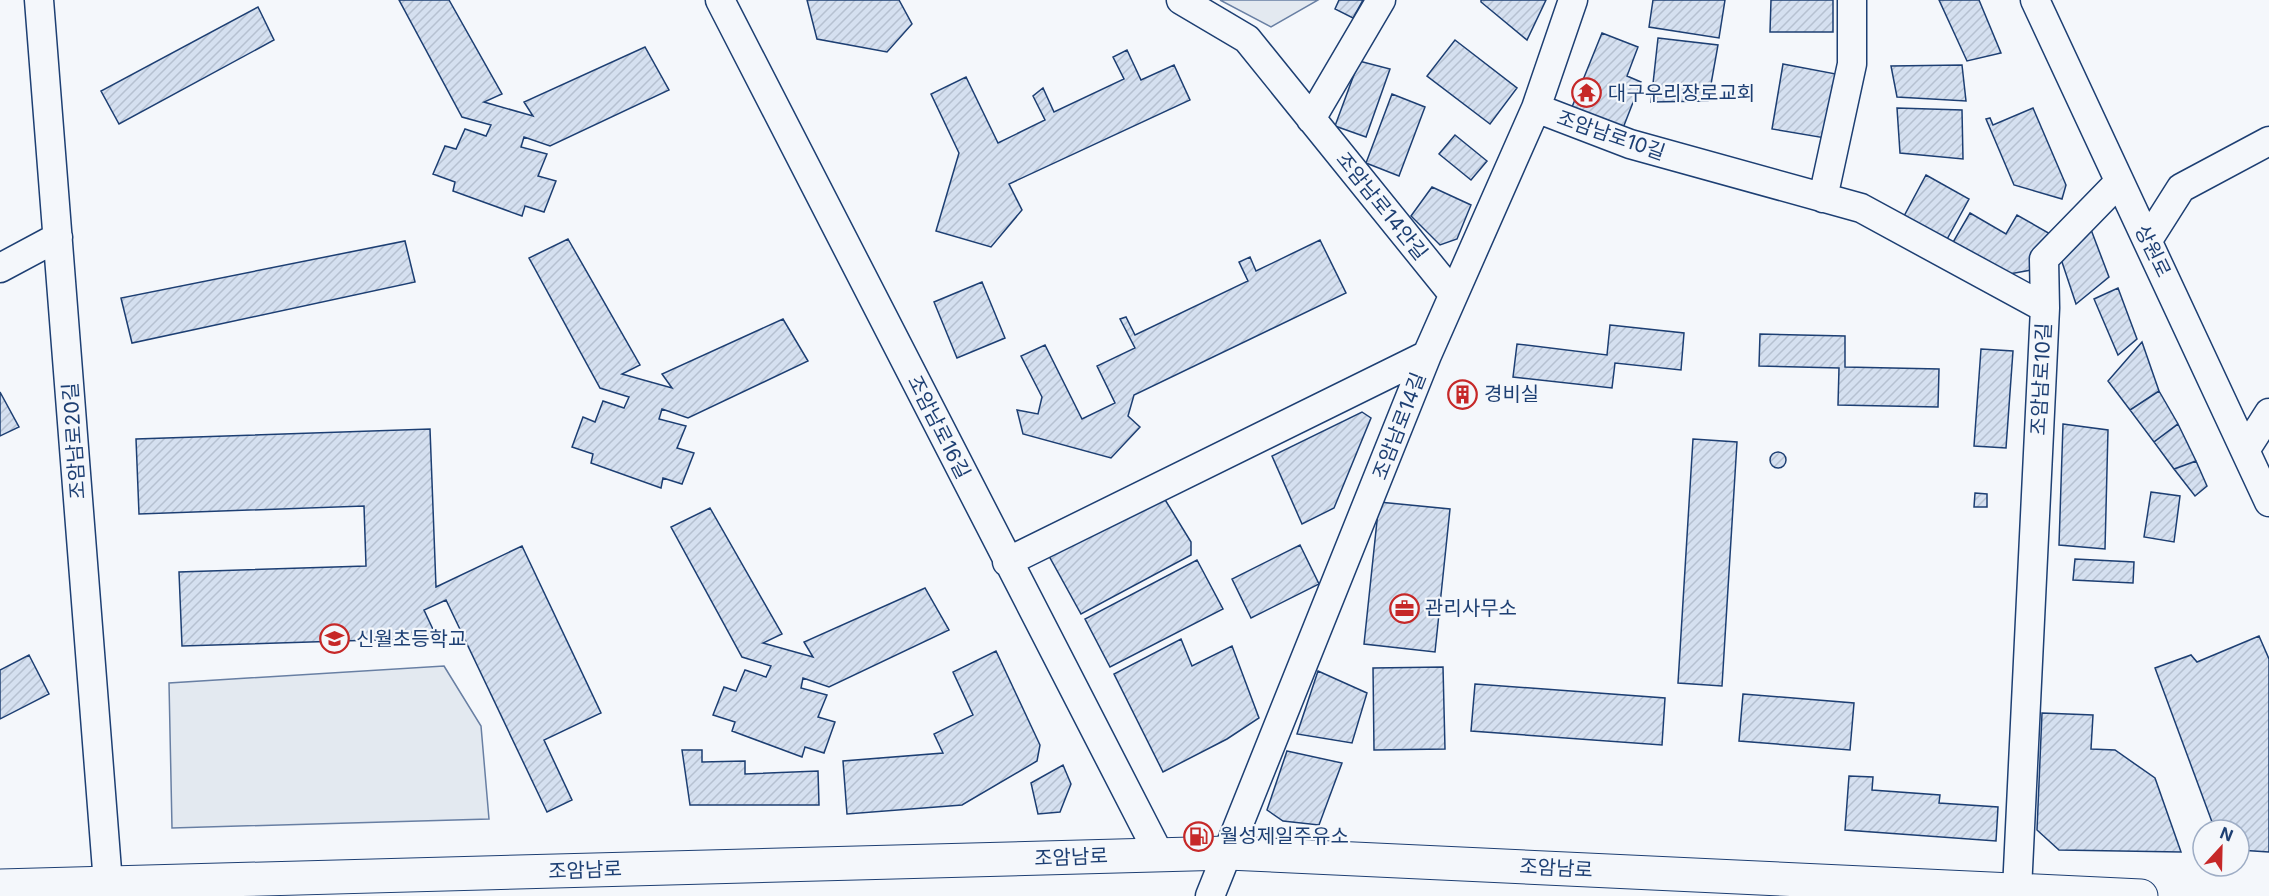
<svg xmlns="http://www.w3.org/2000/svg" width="2269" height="896" viewBox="0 0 2269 896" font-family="Inter,'Noto Sans KR',sans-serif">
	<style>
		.green { fill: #e3e9f0; stroke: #687fa3; stroke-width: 1.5 }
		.building { fill: url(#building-hatch); stroke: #1d3f73; stroke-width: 1.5 }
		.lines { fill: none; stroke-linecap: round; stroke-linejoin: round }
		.minor-casing { stroke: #1d3f73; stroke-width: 31 }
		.major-casing { stroke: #1d3f73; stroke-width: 35 }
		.minor { stroke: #f4f7fb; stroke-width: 28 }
		.major { stroke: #f4f7fb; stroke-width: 33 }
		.labels { text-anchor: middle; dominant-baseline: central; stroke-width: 4.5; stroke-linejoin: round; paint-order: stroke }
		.poi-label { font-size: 20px; fill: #1d3f73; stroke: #f4f7fb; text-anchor: start }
		.street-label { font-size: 20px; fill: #1d3f73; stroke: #f4f7fb }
	</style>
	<defs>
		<pattern id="building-hatch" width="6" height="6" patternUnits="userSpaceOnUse" patternTransform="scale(1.5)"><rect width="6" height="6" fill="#d5e0f0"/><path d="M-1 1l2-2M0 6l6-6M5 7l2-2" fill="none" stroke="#b6c1d1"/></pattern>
	</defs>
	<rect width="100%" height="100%" fill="#f4f7fb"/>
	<path class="green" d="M1220,0H1318L1271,27Z
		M444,666L481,726L489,819L172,828L169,683Z"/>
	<path class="building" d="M399,0H449L502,94L484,102L533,116L524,102L645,47L669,90L550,146L524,137L521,147L547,154L538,176L556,181L544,212L525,206L522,216L453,191L455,182L433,174L445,146L456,149L465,129L486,136L491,125L462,117Z
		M807,0H899L912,24L887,52L817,39Z
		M1339,0H1363L1353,18L1335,9Z
		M1481,0H1546L1527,40L1481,2Z
		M1653,0H1725L1719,38L1649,27Z
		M1771,0H1833V32H1770Z
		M1939,0H1979L2001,53L1967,61Z
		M258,7L274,40L119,124L101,91Z
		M1602,33L1638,47L1627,76L1641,82L1623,128L1572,107Z
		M1658,38L1718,45L1708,101L1651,102Z
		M1455,40L1517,88L1490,124L1427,76Z
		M1127,50L1141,80L1174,65L1190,100L1009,184L1022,210L991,247L936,231L959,153L931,94L966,77L998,143L1045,120L1033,96L1043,88L1054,112L1124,79L1113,57Z
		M1359,61L1390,69L1366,137L1335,126Z
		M1783,64L1836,74L1825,138L1772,129Z
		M1962,65L1966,101L1897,97L1891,66Z
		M1392,94L1425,107L1399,176L1366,163Z
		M1897,108L1962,110L1963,159L1900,153Z
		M2033,108L2066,185L2062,199L2014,185L1986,119L1990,118L1993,125Z
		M1455,135L1487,161L1471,180L1439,154Z
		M1926,175L1969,199L1946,241L1903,218Z
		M1432,187L1471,205L1457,239L1440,245L1411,216Z
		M1970,213L2006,234L2017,215L2052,235L2031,270L2004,275L1952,244Z
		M2090,227L2109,277L2076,304L2060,256Z
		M568,239L640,365L622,374L672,388L662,374L783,319L808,361L688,418L662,409L659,419L686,426L677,448L694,453L682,484L663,478L661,488L591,463L593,454L572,447L583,417L595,422L603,401L624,408L629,397L600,388L529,258Z
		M1320,240L1346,293L1134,395L1128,416L1140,427L1111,458L1023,434L1017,410L1038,414L1042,397L1021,356L1045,345L1082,419L1115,403L1097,366L1135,348L1120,319L1126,317L1135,335L1248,281L1239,262L1250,257L1256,271Z
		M405,241L415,282L132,343L121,298Z
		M982,282L1005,338L957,358L934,302Z
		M2118,288L2137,339L2118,355L2094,299Z
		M1610,325L1684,333L1681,370L1615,363L1612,388L1513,377L1517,344L1607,355Z
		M1760,334L1845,336V367L1939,369L1938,407L1838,405L1839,368L1759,366Z
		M2142,342L2159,391L2130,410L2108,381Z
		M1981,349L2013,351L2006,448L1974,446Z
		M1455,386L1472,388L1471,402L1454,401Z
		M2159,391L2178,424L2154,442L2130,410Z
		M0,392L19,427L0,436Z
		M1362,412L1371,418L1334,508L1302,524L1272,456Z
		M2063,424L2108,430L2105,549L2059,545Z
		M2178,424L2196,461L2174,469L2154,442Z
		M430,429L436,587L522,546L601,713L544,740L572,800L547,812L446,600L424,610L437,638L182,646L179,572L366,566L364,506L139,514L136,439Z
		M1693,439L1737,442L1722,686L1678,683Z
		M1770 460a8 8 0 1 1 16 0a8 8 0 1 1-16 0Z
		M2196,461L2207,486L2195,496L2174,469Z
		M2151,492L2180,496L2174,542L2144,537Z
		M1975,493L1987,494V507H1974Z
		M1164,498L1191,542V555L1081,614L1049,556Z
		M1379,502L1450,509L1435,652L1364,644Z
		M710,508L782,634L763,643L813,657L804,642L925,588L949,630L829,687L803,678L801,688L827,695L818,717L835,722L824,753L805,747L802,757L732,731L735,722L713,715L724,687L736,691L745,670L766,677L771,666L742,657L671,527Z
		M1300,545L1319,584L1251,618L1232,579Z
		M2075,559L2134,562L2133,583L2073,580Z
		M1197,560L1223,609L1110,667L1085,619Z
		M2259,636L2269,659V852L2239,850V830H2215L2155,668L2191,655L2197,662Z
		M1181,639L1192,666L1232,646L1259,718L1227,739L1163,772L1114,674Z
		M996,651L1040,745L1037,761L962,805L847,814L843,761L943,753L934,734L973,715L953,672Z
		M29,655L49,694L0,719V670Z
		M1443,667L1445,749L1374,750L1373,668Z
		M1318,671L1367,693L1352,743L1297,734Z
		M1475,684L1665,698L1662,745L1471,731Z
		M1743,694L1854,703L1850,750L1739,741Z
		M2042,713L2093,715L2091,749L2115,750L2155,778L2181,852L2059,850L2037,830Z
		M682,750H702V762L745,761V774L818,771L819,805H690Z
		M1287,751L1342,763L1319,825L1283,821L1267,810Z
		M1063,765L1071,784L1060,812L1038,814L1031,783Z
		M1849,776L1873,777L1872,790L1940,795L1939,803L1998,807L1996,841L1845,830Z"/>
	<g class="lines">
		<defs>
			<path id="minor" d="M39,0L109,896
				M720,0L1159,854
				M1181,0L1247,39L1453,294
				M2035,0L2269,502
				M1536,108L1630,144L1861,208L2045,308L2017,890
				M1311,119L1381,0
				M1823,198L1852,64V0
				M2148,240L2181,188L2269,141
				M0,268L58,237
				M2045,308L2044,259L2119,182
				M2246,449L2269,413
				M1007,562L1427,355
				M1210,896L1427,355L1536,108L1573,0"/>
			<path id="major" d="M0,886L1228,853L2141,896"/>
		</defs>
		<use href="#minor" class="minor-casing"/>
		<use href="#major" class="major-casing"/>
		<use href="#minor" class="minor"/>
		<use href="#major" class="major"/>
	</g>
	<defs>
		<symbol id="temple-ring" viewBox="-11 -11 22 22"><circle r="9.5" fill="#f4f7fb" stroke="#c62828" stroke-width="1.5"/><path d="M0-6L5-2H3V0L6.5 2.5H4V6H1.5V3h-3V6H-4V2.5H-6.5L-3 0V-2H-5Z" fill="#c62828"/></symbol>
		<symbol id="building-ring" viewBox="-11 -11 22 22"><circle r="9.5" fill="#f4f7fb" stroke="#c62828" stroke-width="1.5"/><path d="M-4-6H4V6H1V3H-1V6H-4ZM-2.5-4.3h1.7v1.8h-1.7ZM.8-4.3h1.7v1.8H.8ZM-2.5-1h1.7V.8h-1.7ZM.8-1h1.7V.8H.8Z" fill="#c62828"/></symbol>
		<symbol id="office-ring" viewBox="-11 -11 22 22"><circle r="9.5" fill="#f4f7fb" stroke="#c62828" stroke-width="1.5"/><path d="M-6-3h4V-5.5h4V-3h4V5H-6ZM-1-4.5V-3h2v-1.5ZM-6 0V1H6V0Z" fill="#c62828"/></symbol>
		<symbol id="school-ring" viewBox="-11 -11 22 22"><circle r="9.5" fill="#f4f7fb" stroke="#c62828" stroke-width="1.5"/><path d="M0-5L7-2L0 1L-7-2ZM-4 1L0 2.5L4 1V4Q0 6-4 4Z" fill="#c62828"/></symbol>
		<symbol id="fuel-ring" viewBox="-11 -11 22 22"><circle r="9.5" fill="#f4f7fb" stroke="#c62828" stroke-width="1.5"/><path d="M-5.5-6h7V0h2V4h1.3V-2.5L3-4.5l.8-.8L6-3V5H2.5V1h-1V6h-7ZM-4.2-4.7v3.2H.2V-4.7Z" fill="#c62828"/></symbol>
	</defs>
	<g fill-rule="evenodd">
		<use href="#temple-ring" x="1570" y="76" width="33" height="33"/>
		<use href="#building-ring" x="1446" y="378" width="33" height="33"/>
		<use href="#office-ring" x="1388" y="592" width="33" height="33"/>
		<use href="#school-ring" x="318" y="622" width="33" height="33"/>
		<use href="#fuel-ring" x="1182" y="820" width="33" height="33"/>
	</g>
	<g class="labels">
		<g class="poi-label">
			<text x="1608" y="93">대구우리장로교회</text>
			<text x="1484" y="394">경비실</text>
			<text x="1425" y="608">관리사무소</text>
			<text x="356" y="639">신월초등학교</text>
			<text x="1220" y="836">월성제일주유소</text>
		</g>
		<g class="street-label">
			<text transform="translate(1611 135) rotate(19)">조암남로10길</text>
			<text transform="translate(1382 206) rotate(51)">조암남로14안길</text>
			<text transform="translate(2153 251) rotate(64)">상원로</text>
			<text transform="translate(2041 379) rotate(-87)">조암남로10길</text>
			<text transform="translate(1399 426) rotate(-69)">조암남로14길</text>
			<text transform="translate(939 427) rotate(63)">조암남로16길</text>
			<text transform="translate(74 441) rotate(-94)">조암남로20길</text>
			<text transform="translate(1071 857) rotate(-2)">조암남로</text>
			<text transform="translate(1556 868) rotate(3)">조암남로</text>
			<text transform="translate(585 870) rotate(-2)">조암남로</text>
		</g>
	</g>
	<g transform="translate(2221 848) rotate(22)"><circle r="28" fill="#f4f7fb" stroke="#9eadc5" stroke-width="1.5"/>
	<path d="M0-4.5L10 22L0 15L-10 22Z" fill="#c62828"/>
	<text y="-9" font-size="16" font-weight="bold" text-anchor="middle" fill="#1d3f73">N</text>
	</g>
</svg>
